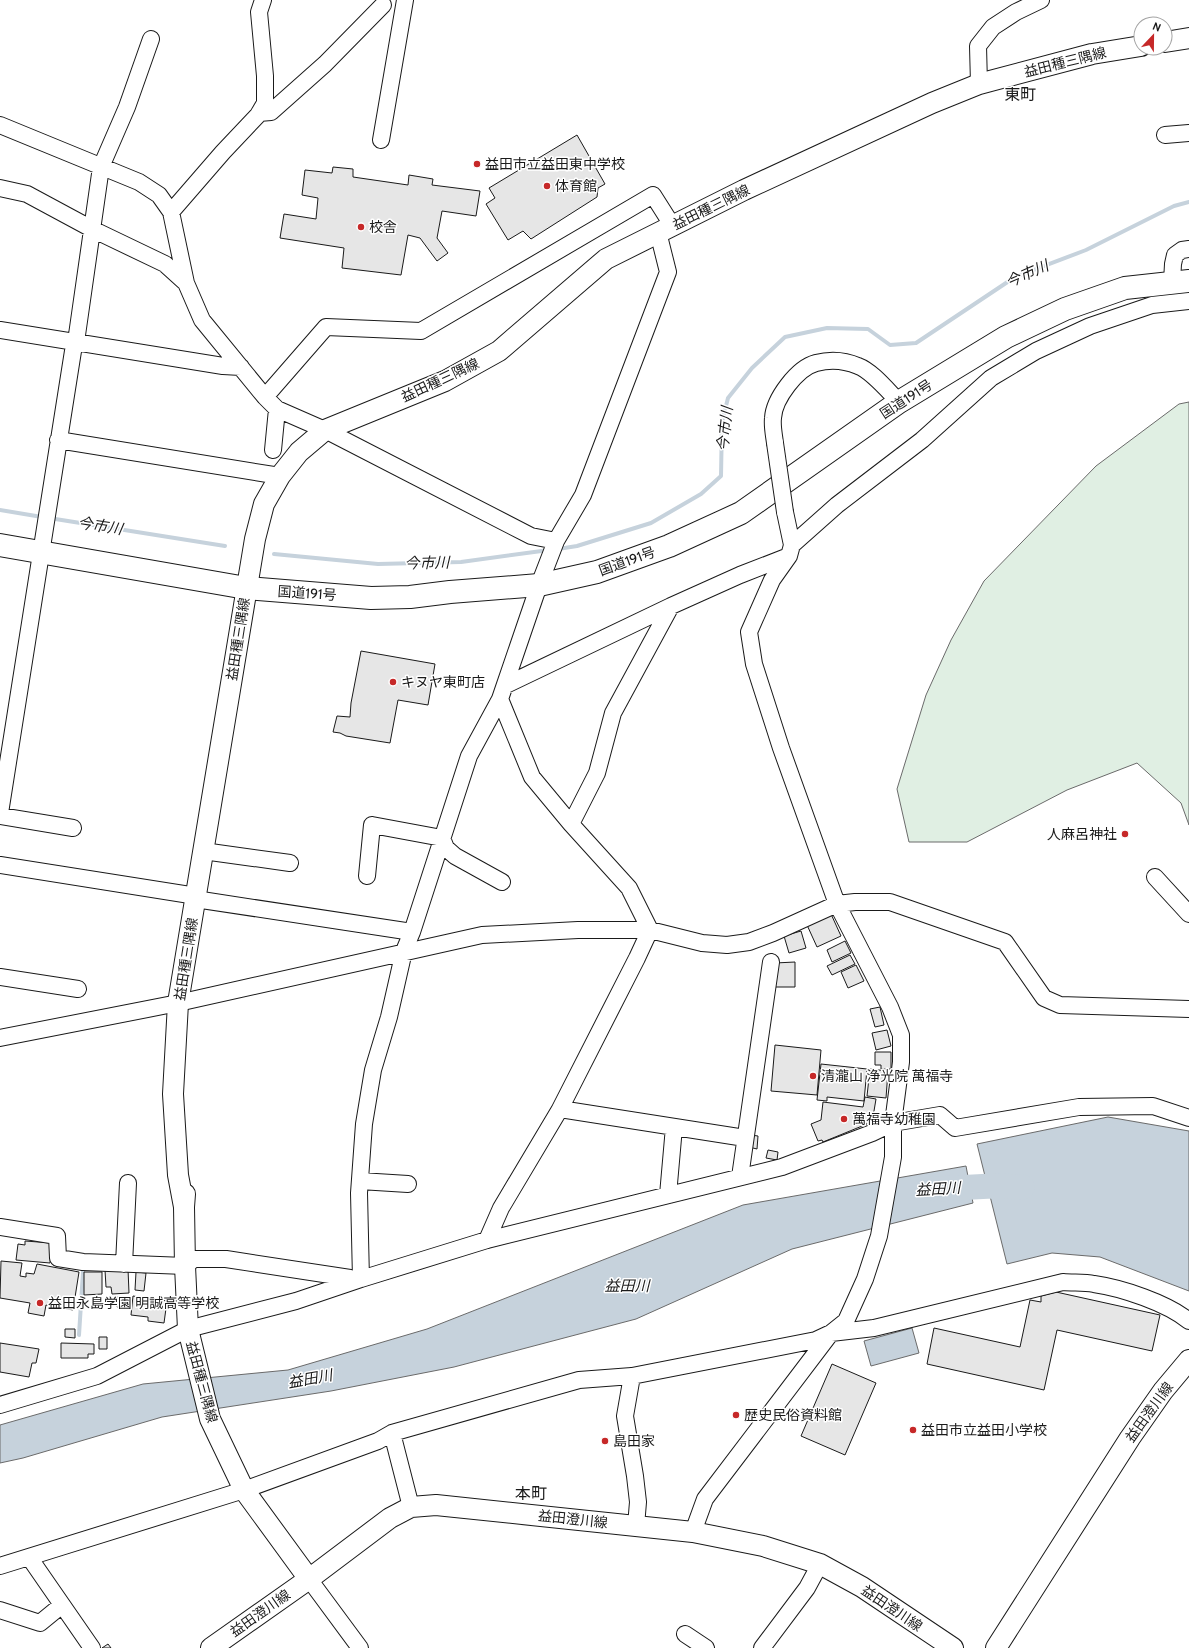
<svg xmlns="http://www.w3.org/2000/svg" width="1189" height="1648" viewBox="0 0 1189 1648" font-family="Cabin,'Noto Sans JP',sans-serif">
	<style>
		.green { fill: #e0efe3; stroke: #6a6a6a }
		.water { fill: #c6d2dc; stroke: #6a6a6a }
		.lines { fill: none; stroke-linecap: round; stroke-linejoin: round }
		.stream { stroke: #c6d2dc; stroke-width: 4 }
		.river { stroke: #c6d2dc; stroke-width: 25 }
		.building { fill: #e6e6e6; stroke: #1a1a1a }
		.minor-casing { stroke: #1a1a1a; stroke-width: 18 }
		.major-casing { stroke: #1a1a1a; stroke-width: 22 }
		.highway-casing { stroke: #1a1a1a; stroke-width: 24 }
		.minor { stroke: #fff; stroke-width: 16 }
		.major { stroke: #fff; stroke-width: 20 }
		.highway { stroke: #fff; stroke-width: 22 }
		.minor-bridge-casing { stroke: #1a1a1a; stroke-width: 18; stroke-linecap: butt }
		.minor-bridge { stroke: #fff; stroke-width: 16 }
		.poi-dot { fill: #c62828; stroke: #fff; stroke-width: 1.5 }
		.labels { text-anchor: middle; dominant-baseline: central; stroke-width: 3; stroke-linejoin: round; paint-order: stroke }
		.street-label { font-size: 14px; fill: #1a1a1a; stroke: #fff }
		.poi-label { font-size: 14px; fill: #1a1a1a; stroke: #fff; text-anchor: start }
		.water-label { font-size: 15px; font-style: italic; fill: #1a1a1a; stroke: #fff }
		.quarter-label { font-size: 16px; fill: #1a1a1a; stroke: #fff }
	</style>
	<rect width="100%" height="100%" fill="#fff"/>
	<path class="green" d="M1189,402V825L1181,803L1137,763L1067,790L967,842H909L897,789L926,695L951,640L984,581L1096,466L1179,404Z"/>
	<path class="water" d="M1108,1117L1189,1131V1291L1100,1257L1052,1253L1007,1264L977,1144Z
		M966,1166L973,1203L792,1249L636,1319L454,1367L331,1391L162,1417L23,1458L0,1463V1425L143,1384L288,1370L427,1329L743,1205Z
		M912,1328L919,1353L871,1366L864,1341Z"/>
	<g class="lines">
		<path class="stream" d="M0,510L42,517
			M49,518L225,546
			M558,549L577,546L651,523L701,494L721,476L722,422L728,398L752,368L785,337L827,328L868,329L890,345L916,343L1015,277L1086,250L1174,206L1189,202
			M274,554L378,564L461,562L549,550
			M79,1335L83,1272"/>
		<path class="river" d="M936,1189L992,1186L1022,1187"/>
	</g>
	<path class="building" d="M577,135L605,184L598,188L597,197L531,239L523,231L508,240L486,204L495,198L489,188Z
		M333,167L353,169V177L408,185L409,175L433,179L432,185L480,191L476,216L442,211L437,238L448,253L437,261L420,238L408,235L401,275L342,268L344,248L280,238L284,214L316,219L318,198L302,195L305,170L332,173Z
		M361,651L435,664L428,705L398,700L390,743L346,736L340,733L333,732L337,716L350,717L351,703Z
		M831,914L841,936L817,947L807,925Z
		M801,931L806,948L789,953L784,936Z
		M845,941L851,953L832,962L827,950Z
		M850,955L855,964L832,975L827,966Z
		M795,962V987H775V963Z
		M856,965L864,981L848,988L841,972Z
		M880,1007L884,1025L875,1027L870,1009Z
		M887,1030L891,1046L876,1050L872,1033Z
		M775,1045L821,1050L817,1095L771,1091Z
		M875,1052H891V1069H881V1065H875Z
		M821,1064L867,1069L864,1101L827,1097V1101L817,1100Z
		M870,1069L888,1071L886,1098L867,1096Z
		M865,1097L876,1099L874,1111L870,1119L866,1122L867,1124L823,1142L822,1140L818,1141L811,1124L821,1120L823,1102L863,1107Z
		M751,1135L758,1136L757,1149L749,1147Z
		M768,1150L778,1152L777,1160L766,1158Z
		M25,1241L52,1243L50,1263L16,1260L18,1244L25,1245Z
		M1,1261L22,1263L20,1276L26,1277V1273L34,1274L37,1264L79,1272L73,1310L46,1305L44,1316L28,1313L30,1303L0,1298Z
		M128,1269L129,1293L112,1294L111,1287H106L105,1270Z
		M84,1272H102V1294L84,1295Z
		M136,1272L146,1273L144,1291L135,1290Z
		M1056,1292L1160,1315L1152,1351L1057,1330L1044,1390L927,1364L934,1328L1020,1347L1030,1300L1041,1302V1296Z
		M133,1296L167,1301L164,1323L148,1321V1317L131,1315Z
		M117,1297H129V1307H117Z
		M65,1329H75V1338L65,1337Z
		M99,1337H107V1349H99Z
		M0,1343L39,1349L36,1363H32L29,1377L0,1372Z
		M61,1343L94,1344V1354H88V1358H61Z
		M832,1364L876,1383L845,1455L801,1436Z
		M108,1644L111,1648H102Z"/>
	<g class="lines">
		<defs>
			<path id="minor" d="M979,84L978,46L993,27L1016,12L1041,0
				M259,113L271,112L325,64L383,5
				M0,125L139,182L159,195L171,212L186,283L202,320L265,397L277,409L325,430L531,536L556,541
				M1165,135L1189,133
				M381,140L405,0
				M0,188L27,194L92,229L165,264L186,283
				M171,212L223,152L258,115L265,103V76L259,12L263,0
				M1172,282L1173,264L1175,255L1182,250L1189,249
				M0,330L223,366L241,367
				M265,397L326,327L421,331L653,195L672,225
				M58,440L280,476
				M775,443C774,435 772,426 773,418C774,399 797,368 816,363C831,359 844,360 858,366C872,371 888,391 899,402
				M273,450L277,409
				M792,545L837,505L922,440L991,378L1036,351L1090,326L1152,305L1189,301
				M506,685L671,606
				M500,699L532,777L571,824L629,888L650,930
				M0,813L73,351L76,342L101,167L127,107L151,39
				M0,816L73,828
				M571,824L597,773L613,713L671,606L740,575L789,556
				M203,851L290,863
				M0,865L190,895L195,899L412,932
				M367,876L372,825L442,838L446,848L455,856L502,882
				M1155,877L1189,914
				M0,977L78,989
				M0,1038L178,1003L482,935L578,930H650L702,943L727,945L749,942L773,933L837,904L855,902H890L1005,942L1044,998L1060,1005L1189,1009
				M560,1109L745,1138
				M740,1177L771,962
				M360,1181L408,1184
				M668,1195L674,1127
				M0,1227L57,1236L58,1258L83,1262L185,1266L194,1259H226L350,1278L356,1280
				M487,1240L501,1208L560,1109L637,958L650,930
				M124,1264L128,1183
				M361,1279L359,1193L364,1124L373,1070L389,1017L404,951L412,932L469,756L500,699L539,585L556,541L583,495L668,272L658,232
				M632,1376L625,1416L635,1476L638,1502L636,1526
				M0,1405L97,1376L188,1329L296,1301L361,1279L487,1240L782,1167L872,1133L893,1123L940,1115L955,1128L1079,1107L1153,1106L1189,1118
				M392,1433L411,1507
				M693,1532L705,1499L831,1333L846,1321L865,1279L879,1236L893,1157V1123L901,1062V1035L890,1007L837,904L781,748L754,664L749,632L772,580L789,556L792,545L785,512
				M29,1557L92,1648
				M0,1566L244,1490L378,1441L392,1433L579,1380L632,1376L816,1340L831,1333L874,1328L1063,1282C1073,1283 1084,1282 1094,1284C1122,1288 1167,1303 1189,1321
				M309,1579L360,1648
				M0,1610L40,1623L62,1605
				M685,1634L706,1648
				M762,1648L807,1588L820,1564"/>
			<path id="major" d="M1165,42L1189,38
				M185,1194L184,1207L185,1266L188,1329L210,1419L244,1490L309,1579
				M184,1207L178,1175L173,1094L178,1003L255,539L264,504L280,476L299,452L325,430L445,381L499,351L606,259L744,190L932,103L979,84L1092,54L1141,46
				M211,1648L309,1579L390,1518L411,1507L436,1505L693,1532L763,1546L820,1564L862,1587L953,1648
				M996,1648L1130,1438L1163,1391L1189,1360"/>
			<path id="highway" d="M0,545L246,588L371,598L410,597L450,592L539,585L597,572L669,546L741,513L899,402L1006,337L1065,309L1125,288L1189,281"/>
		</defs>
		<use href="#minor" class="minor-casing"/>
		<use href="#major" class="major-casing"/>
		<use href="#highway" class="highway-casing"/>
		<use href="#minor" class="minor"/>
		<use href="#major" class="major"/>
		<use href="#highway" class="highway"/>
		<defs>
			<path id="minor-bridge" d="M775,443L785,512"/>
		</defs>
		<use href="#minor-bridge" class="minor-bridge-casing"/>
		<use href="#minor-bridge" class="minor-bridge"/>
	</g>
	<g class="poi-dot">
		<circle cx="477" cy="164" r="4"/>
		<circle cx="547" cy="186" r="4"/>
		<circle cx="361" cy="227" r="4"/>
		<circle cx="393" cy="682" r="4"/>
		<circle cx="1125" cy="834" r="4"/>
		<circle cx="813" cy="1076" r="4"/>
		<circle cx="844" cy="1119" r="4"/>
		<circle cx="40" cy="1303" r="4"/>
		<circle cx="736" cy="1415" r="4"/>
		<circle cx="913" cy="1430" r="4"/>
		<circle cx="605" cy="1441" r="4"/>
	</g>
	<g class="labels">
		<g class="street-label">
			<text transform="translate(1065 62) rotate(-14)">益田種三隅線</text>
			<text transform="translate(711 207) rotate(-26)">益田種三隅線</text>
			<text transform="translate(440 380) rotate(-25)">益田種三隅線</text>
			<text transform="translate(906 399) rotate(-33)">国道191号</text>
			<text transform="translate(627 561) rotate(-20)">国道191号</text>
			<text transform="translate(307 593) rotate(4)">国道191号</text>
			<text transform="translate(238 639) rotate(-81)">益田種三隅線</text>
			<text transform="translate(186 959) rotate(-81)">益田種三隅線</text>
			<text transform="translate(202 1382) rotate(75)">益田種三隅線</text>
			<text transform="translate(1149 1412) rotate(-54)">益田澄川線</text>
			<text transform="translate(573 1519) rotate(6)">益田澄川線</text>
			<text transform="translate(892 1608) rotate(34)">益田澄川線</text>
			<text transform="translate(260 1613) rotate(-35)">益田澄川線</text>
		</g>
		<g class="poi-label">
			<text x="485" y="164">益田市立益田東中学校</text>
			<text x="555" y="186">体育館</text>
			<text x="369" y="227">校舎</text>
			<text x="401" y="682">キヌヤ東町店</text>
			<text x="1117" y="834" text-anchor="end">人麻呂神社</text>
			<text x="821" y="1076">清瀧山 浄光院 萬福寺</text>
			<text x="852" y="1119">萬福寺幼稚園</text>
			<text x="48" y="1303">益田永島学園 明誠高等学校</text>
			<text x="744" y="1415">歴史民俗資料館</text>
			<text x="921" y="1430">益田市立益田小学校</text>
			<text x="613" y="1441">島田家</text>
		</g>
		<g class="water-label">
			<text transform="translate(1027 274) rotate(-24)">今市川</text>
			<text transform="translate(725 429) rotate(-84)">今市川</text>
			<text transform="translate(100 526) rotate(9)">今市川</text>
			<text transform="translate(427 563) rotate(-1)">今市川</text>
			<text transform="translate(938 1189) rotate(-3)">益田川</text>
			<text x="627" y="1286">益田川</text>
			<text transform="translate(310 1379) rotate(-10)">益田川</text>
		</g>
		<g class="quarter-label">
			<text x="1020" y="94">東町</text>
			<text x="531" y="1493">本町</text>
		</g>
	</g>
	<g transform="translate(1153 36) rotate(22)"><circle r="19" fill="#ffffff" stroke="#a3a3a3"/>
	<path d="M0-3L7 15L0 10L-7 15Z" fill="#c62828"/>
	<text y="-6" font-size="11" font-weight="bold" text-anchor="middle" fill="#1a1a1a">N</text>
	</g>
</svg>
